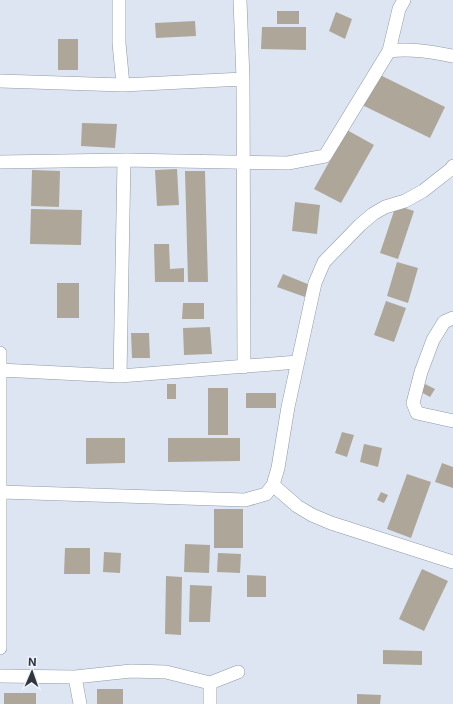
<svg xmlns="http://www.w3.org/2000/svg" width="453" height="704" viewBox="0 0 453 704" font-family="Inter,sans-serif">
	<style>
		.building { fill: #aea799 }
		.lines { fill: none; stroke-linecap: round; stroke-linejoin: round }
		.minor-casing { stroke: #9199a6; stroke-width: 14 }
		.minor { stroke: #fff; stroke-width: 13 }
	</style>
	<rect width="100%" height="100%" fill="#dde5f3"/>
	<path class="building" d="M277,11H299V24H277Z
		M336,12L352,19L345,39L329,31Z
		M195,21L196,36L156,38L155,23Z
		M262,27H306V50L261,49Z
		M58,39H78V70H58Z
		M376,73L445,107L430,138L360,104Z
		M82,123L117,124L115,148L81,146Z
		M347,130L374,145L341,203L314,189Z
		M177,169L179,205L157,206L155,170Z
		M32,170L60,171L59,207L31,206Z
		M185,171H205L208,282H188Z
		M295,202L320,205L317,234L292,231Z
		M396,205L414,211L398,259L380,253Z
		M31,209L82,210L81,245L30,244Z
		M154,244H169L170,269L184,268V282H155Z
		M397,262L418,268L408,303L387,296Z
		M283,274L310,285L305,297L277,287Z
		M57,283H79V318H57Z
		M386,301L406,308L394,342L374,335Z
		M183,303H204V319H182Z
		M210,327L212,354L184,355L183,328Z
		M131,333H149L150,358H132Z
		M167,384H176V399H167Z
		M425,384L435,389L430,397L421,392Z
		M208,388H228V435H208Z
		M246,393H276V408H246Z
		M342,432L354,435L347,457L335,453Z
		M86,438H125V463L86,464Z
		M168,438H240V461L168,462Z
		M364,444L382,448L378,467L360,462Z
		M442,463L453,467V488L435,482Z
		M407,474L431,482L411,538L387,529Z
		M381,492L388,495L384,503L377,500Z
		M214,509H243V548H214Z
		M185,544L210,545L209,573L184,572Z
		M65,548H90V574H64Z
		M104,552L121,553L120,573L103,572Z
		M218,553L241,554L240,573L217,572Z
		M422,569L448,581L424,631L399,619Z
		M247,575L266,576V597H247Z
		M166,576L182,577L181,635L165,634Z
		M190,585L212,586L210,622H189Z
		M383,650L422,651V665L383,664Z
		M97,689H123V704H97Z
		M4,693H36V704H4Z
		M357,694L381,695L380,704H357Z"/>
	<g class="lines">
		<defs>
			<path id="minor" d="M119,0V43L123,85
				M240,0L243,79L244,367
				M389,51C411,48 432,52 453,56
				M0,81L123,85L243,79
				M0,162L124,160L288,163L325,156L389,51L399,9L404,0
				M453,318L444,322L433,340L421,372L413,403L417,413L453,421
				M0,353V648
				M0,370L120,376L298,362
				M120,376L124,160
				M273,485L297,506L312,515L331,523L453,562
				M1,492L245,500L266,494L273,485L278,468L288,407L315,283L324,262L360,225L373,214L385,207L405,201L423,191L451,169L453,166
				M0,676L75,677L131,671L166,672L210,683L238,672
				M75,677L80,704
				M210,683V704"/>
		</defs>
		<use href="#minor" class="minor-casing"/>
		<use href="#minor" class="minor"/>
	</g>
	<g transform="translate(32 672) rotate(2)" stroke="#ecf2fe" stroke-width="3" paint-order="stroke">
	<path d="M0-3L7 15L0 10L-7 15Z" fill="#32353a"/>
	<text y="-6" font-size="11" font-weight="bold" text-anchor="middle" fill="#32353a">N</text>
	</g>
</svg>
